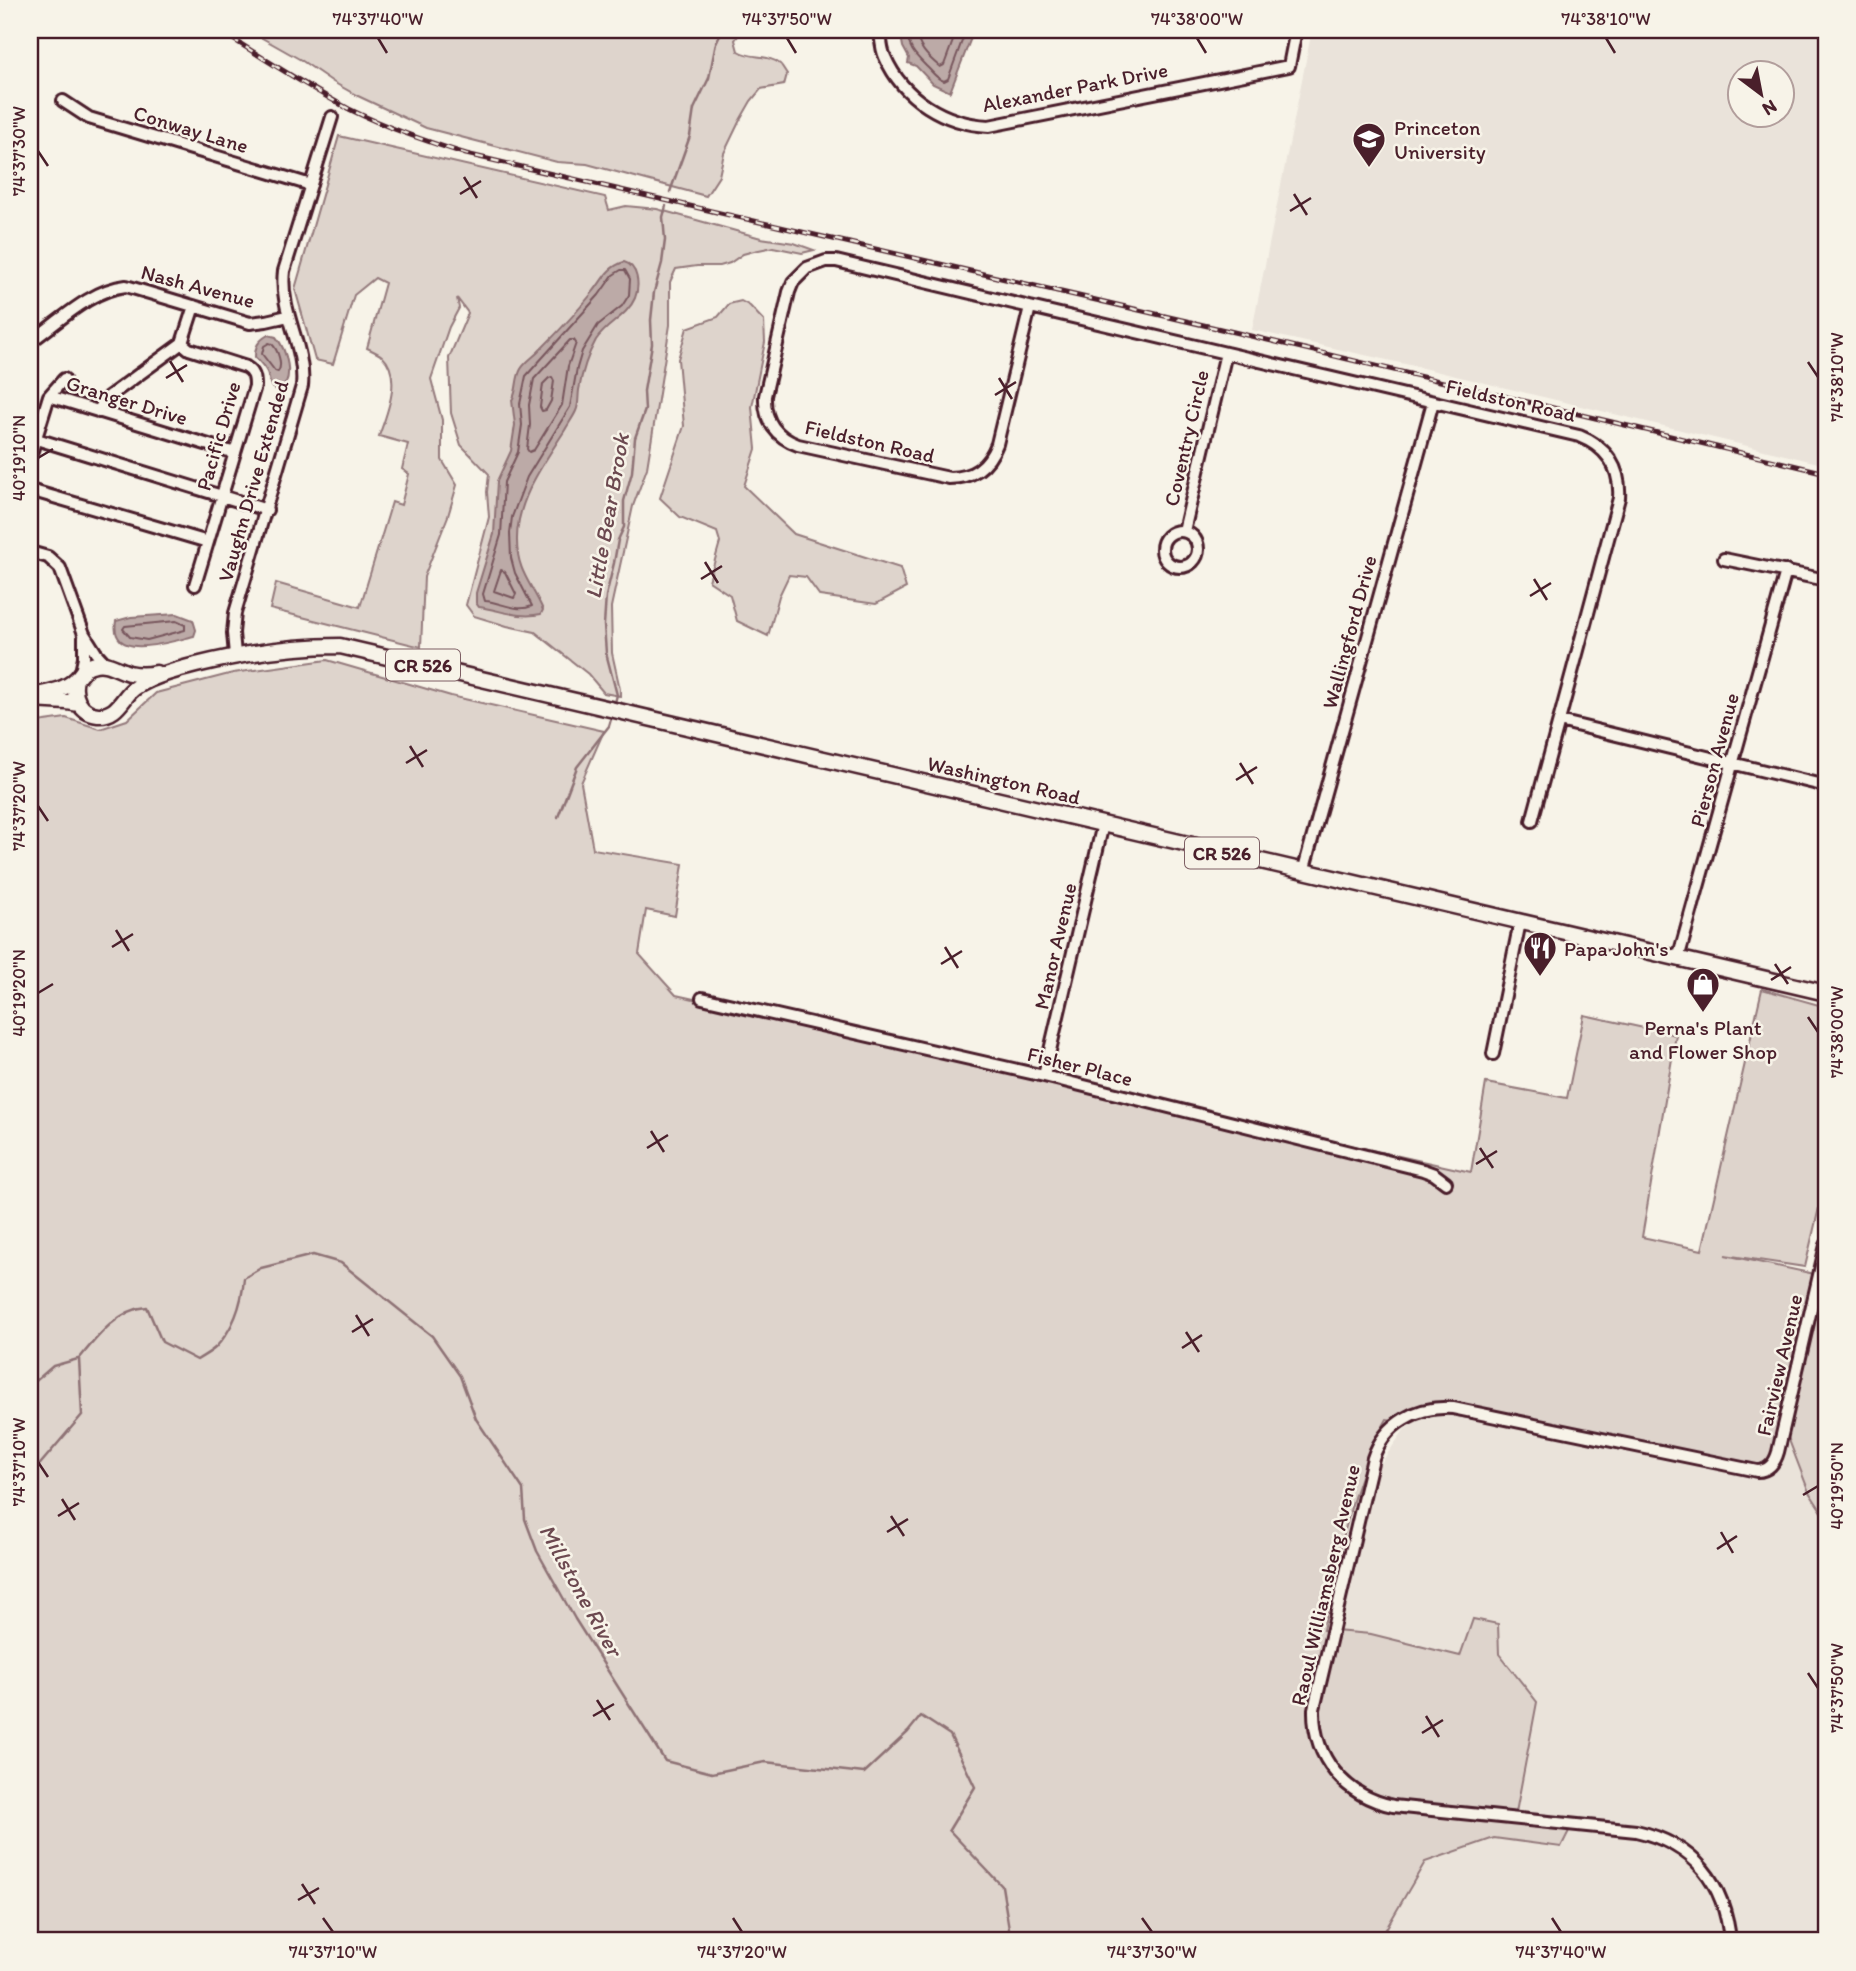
<svg xmlns="http://www.w3.org/2000/svg" width="1856" height="1971" viewBox="0 0 1856 1971" font-family="Itim,sans-serif">
	<style>
		.built { fill: #eae3da; fill-rule: evenodd }
		.green { fill: #ded4cc; stroke: #947a7c; stroke-width: 2 }
		.water { fill: #bcaaa7; stroke: #8e7275; stroke-width: 2 }
		.lines { fill: none; stroke-linecap: round; stroke-linejoin: round }
		.shore { stroke: #78575d; stroke-width: 2 }
		.stream { stroke: #8e7275; stroke-width: 2.5 }
		.minor-casing { stroke: #4a1f2b; stroke-width: 16 }
		.major-casing { stroke: #4a1f2b; stroke-width: 19 }
		.minor { stroke: #f7f3e8; stroke-width: 10 }
		.major { stroke: #f7f3e8; stroke-width: 14 }
		.rail-casing { stroke: #4a1f2b; stroke-width: 5 }
		.rail { stroke: #f7f3e8; stroke-width: 2.5; stroke-dasharray: 8; stroke-linecap: butt }
		.ticks { fill: none; stroke: #4a1f2b; stroke-width: 2.5 }
		.labels { text-anchor: middle; dominant-baseline: central; stroke-width: 5; stroke-linejoin: round; paint-order: stroke }
		.shield { fill: #f7f3e8; stroke: #7e5f64; stroke-width: 2 }
		.shield-label { font-size: 19px; font-weight: bold; fill: #4a1f2b }
		.street-label { font-size: 21px; fill: #4a1f2b; stroke: #f7f3e8 }
		.poi-label { font-size: 21px; fill: #4a1f2b; stroke: #f7f3e8; text-anchor: start }
		.water-label { font-size: 23px; font-style: italic; fill: #6c4950; stroke: #f7f3e8 }
		.neatline { fill: none; stroke: #4a1f2b; stroke-width: 2.5 }
		.ticks-label { font-size: 18px; text-anchor: middle; fill: #4a1f2b }
	</style>
	<rect width="100%" height="100%" fill="#f7f3e8"/>
	<filter id="ink" filterUnits="userSpaceOnUse"><feTurbulence type="fractalNoise" baseFrequency=".0143" numOctaves="2"/><feDisplacementMap in="SourceGraphic" scale="14" xChannelSelector="R" yChannelSelector="G"/><feConvolveMatrix kernelMatrix="1 2 1 2 8 2 1 2 1" color-interpolation-filters="sRGB"/></filter>
	<g filter="url(#ink)">
		<path class="built" d="M1312,30H1826V465L1414,366L1252,330ZM1741,74H1783V116H1741Z
			M1826,1363V1941H1089L1308,1758L1374,1473L1404,1430L1415,1422L1423,1410L1697,1459L1784,1427Z"/>
		<path class="green" d="M248,30H742L735,40L738,51C751,59 768,54 780,64C781,64 786,73 787,74L784,85L761,89L751,101L739,122L724,153L719,176L706,196L587,164L557,162L426,128L358,96L333,82L301,60Z
			M339,136L605,197L609,210L626,206L657,209L761,238L794,243L814,250L802,253L773,247L754,251L743,254L730,263L720,266H697L676,269L670,282V325L647,468L633,506L611,607L612,653L620,689V696L604,693L588,674L535,632L507,626L474,616L466,605L489,517L487,492L489,474L461,445L451,413L449,358L468,313L457,298L459,308L449,327L431,379L442,420V460L457,485L448,516L424,577L421,647L270,609L276,583L360,607L392,502L401,505L409,474L402,469L408,444L379,436C387,413 403,376 382,356C378,353 371,350 367,348L385,283L375,278L354,295L333,364L315,360L295,289Z
			M741,301L750,306L764,321L765,342L752,407L756,449L744,486L794,534L900,568L906,588L876,604L820,596L806,577L789,575L779,596L768,636L737,621L730,595L709,581L720,542L717,532L680,517L660,498L684,426L678,359L687,328L718,317L729,304Z
			M327,660L451,696L604,731L581,783L593,849L683,864L675,916L646,910L639,954L676,995L1471,1172L1486,1083L1567,1098L1584,1015L1676,1035L1642,1237L1702,1250L1762,989L1826,1007V1178L1805,1267L1725,1255L1819,1275L1803,1348L1824,1287H1826V1518L1809,1492L1784,1427L1768,1468L1697,1459L1423,1410L1399,1421L1387,1419C1350,1483 1339,1559 1323,1630L1371,1634L1460,1656L1473,1619L1498,1624L1499,1654L1537,1702L1514,1823L1569,1831L1561,1847L1494,1838L1425,1862L1379,1941H30V723L66,718L100,729L127,720L156,693L233,673Z"/>
		<path class="water" d="M900,30H974L950,92L933,84L916,66L908,63L909,58L903,47Z
			M624,262C638,266 640,285 635,298C627,317 607,323 596,340C587,356 582,372 579,390C578,397 579,405 576,411C573,418 568,424 565,430C544,463 516,500 517,541C517,572 532,584 543,610L541,614C519,619 500,610 479,607L476,603V593L494,534L497,481L511,451L515,425L512,400C518,391 515,379 521,369C526,361 535,356 541,349C559,331 577,312 593,292C603,280 607,267 624,262Z
			M268,335L276,337C286,349 296,380 279,390C267,387 271,381 267,372C264,366 260,362 255,357C255,346 258,341 268,335Z
			M177,614L193,620L196,630L194,636C173,641 109,663 116,621L131,617Z"/>
		<g class="lines">
			<path class="shore" d="M907,30C908,48 914,54 926,66C933,72 935,78 944,81L948,79L966,30
				M916,30C917,47 928,57 940,67L944,65L957,30
				M621,270H625L630,279L629,295L622,306L598,325L582,351L577,368L570,407L527,477L512,517L510,533L511,558L515,573L532,606C516,613 501,602 485,601L483,594L501,535L504,482L518,452L522,425L520,404L526,376L599,295L613,275Z
				M570,340H574L576,343L568,366L562,405L534,450L529,452L527,449L530,425L529,405L534,379Z
				M269,343L272,344C278,350 283,365 278,372L275,371L262,354L264,346Z
				M552,377L554,381L551,401L546,410L542,411L540,407L543,384L549,378Z
				M501,570L505,572L516,594L514,598L494,591Z
				M176,621L185,625V630L147,640L130,637L123,629L125,626Z"/>
			<path class="stream" d="M670,192L690,136L694,109L709,78L716,43L722,30
				M614,706L617,695L606,653L604,625L606,596L614,563L618,540L624,527V501L632,472L635,438L645,410L644,391L652,344L651,320L654,292L662,263L665,240L663,217L666,206
				M558,817L577,767L609,726L612,716
				M30,1386L53,1366L78,1359
				M30,1476L82,1415L79,1359C96,1338 118,1309 147,1307L162,1342L197,1360C203,1356 211,1352 216,1347C234,1328 242,1303 244,1278L261,1268L313,1255L341,1263L432,1336L460,1376L476,1419L523,1489L525,1519L537,1551L575,1619L665,1761L712,1773L765,1762L864,1773L908,1732L921,1716L950,1735L975,1787L949,1830L1002,1886L1011,1941"/>
			<defs>
				<path id="minor" d="M880,30C881,39 881,49 885,57C903,99 945,124 989,126L1289,66L1296,30
					M63,101L89,118L311,185
					M826,261H836L1030,307L997,444C988,467 973,478 949,478L798,445C776,437 764,421 765,396L789,292L793,282L807,268Z
					M1030,307L1579,436C1607,447 1621,468 1619,498L1532,821
					M30,342C59,322 90,290 126,286L250,323L266,321L288,316
					M182,343L189,349L246,367C254,372 255,377 255,386L195,585
					M49,396L235,453
					M99,412L102,404L108,397L182,343L194,306
					M30,437L267,510
					M30,457L49,396L64,379
					M30,490L208,542
					M1162 549a18 18 0 1 1 36 0a18 18 0 1 1-36 0Z
					M1184,531L1226,353
					M30,552L48,557L60,568L84,634L96,653L106,664
					M1724,559L1826,580
					M235,655L233,633L235,613L302,386C306,346 279,312 284,271L332,117
					M81,672L84,658V637
					M1559,721L1826,786
					M1303,872L1433,402
					M1678,959L1786,571
					M702,998L1044,1076L1423,1170L1434,1174L1446,1183
					M1493,1054L1520,922
					M1044,1076L1103,824
					M1730,1941C1725,1883 1694,1844 1636,1831L1393,1806C1345,1796 1313,1758 1314,1709L1373,1458C1385,1423 1416,1406 1453,1408L1757,1471C1768,1471 1775,1463 1778,1452L1826,1245"/>
				<path id="major" d="M76,679C72,695 79,713 98,715C116,716 121,701 131,691C136,686 143,683 149,680C164,673 180,669 196,665C244,653 290,646 340,646L1826,993
					M30,696C45,693 65,691 76,679C82,674 83,667 92,665C105,660 116,669 129,673C138,675 146,675 156,673
					M32,700L67,702L79,704"/>
			</defs>
			<use href="#minor" class="minor-casing"/>
			<use href="#major" class="major-casing"/>
			<use href="#minor" class="minor"/>
			<use href="#major" class="major"/>
			<defs>
				<path id="rail" d="M219,30C261,57 304,85 349,109C387,128 426,141 466,154L1238,333L1826,473"/>
			</defs>
			<use href="#rail" class="rail-casing"/>
			<use href="#rail" class="rail"/>
		</g>
	</g>
	<path class="ticks" d="M378,38L387,53M787,38L796,53M1197,38L1206,53M1606,38L1615,53M38,151L48,166M464,177L477,198M460,194L481,181M1294,194L1307,215M1290,211L1311,198M170,361L183,382M1808,362L1818,377M166,378L187,365M999,378L1012,399M995,395L1016,382M38,458L53,449M705,562L718,583M701,579L722,566M1534,579L1547,600M1530,596L1551,583M410,746L423,767M406,763L427,750M1240,763L1253,784M1236,780L1257,767M38,806L48,821M116,930L129,951M112,947L133,934M945,947L958,968M941,964L962,951M1775,964L1788,984M1771,980L1791,967M38,993L53,984M1808,1017L1818,1032M651,1131L664,1152M647,1148L668,1135M1480,1148L1493,1168M1476,1164L1497,1151M356,1315L369,1336M352,1332L373,1319M1186,1332L1199,1352M1182,1348L1202,1335M38,1462L48,1477M1803,1495L1818,1486M62,1499L75,1520M58,1516L79,1503M891,1516L904,1536M887,1532L908,1519M1721,1532L1733,1553M1717,1549L1737,1536M1808,1673L1818,1688M597,1700L610,1720M593,1716L614,1704M1426,1716L1439,1737M1422,1733L1443,1720M302,1884L315,1904M298,1900L319,1888M323,1918L333,1932M733,1918L742,1932M1142,1918L1152,1932M1552,1918L1561,1932"/>
	<defs>
		<symbol id="university-pin" viewBox="-11 -11 22 30"><path d="M0 17L-7.5 6A9.5 9.5 0 1 1 7.5 6Z" fill="#4a1f2b" stroke="#f7f3e8"/><path d="M0-5L7-2L0 1L-7-2ZM-4 1L0 2.5L4 1V4Q0 6-4 4Z" fill="#fff"/></symbol>
		<symbol id="restaurant-pin" viewBox="-11 -11 22 30"><path d="M0 17L-7.5 6A9.5 9.5 0 1 1 7.5 6Z" fill="#4a1f2b" stroke="#f7f3e8"/><path d="M-5-6h1v4h1v-4h1v4h1v-4h1v5L-1.5 .5V6h-2V.5L-5-1ZM5-6V6H3V1.5H1.5Q1.5-4 5-6Z" fill="#fff"/></symbol>
		<symbol id="shop-pin" viewBox="-11 -11 22 30"><path d="M0 17L-7.5 6A9.5 9.5 0 1 1 7.5 6Z" fill="#4a1f2b" stroke="#f7f3e8"/><path d="M-5-2.5h2.3a2.7 3.5 0 0 1 5.4 0H5L5.5 6h-11ZM-1.5-2.5h3a1.5 2.3 0 0 0-3 0Z" fill="#fff"/></symbol>
	</defs>
	<g fill-rule="evenodd">
		<use href="#university-pin" x="1350" y="120" width="38" height="52"/>
		<use href="#restaurant-pin" x="1521" y="929" width="38" height="52"/>
		<use href="#shop-pin" x="1684" y="965" width="38" height="52"/>
	</g>
	<g class="labels">
		<g class="shield">
			<rect x="386" y="649.5" width="74" height="31" rx="5"/>
			<rect x="1185" y="837.5" width="74" height="31" rx="5"/>
		</g>
		<g class="shield-label">
			<text x="423" y="665">CR 526</text>
			<text x="1222" y="853">CR 526</text>
		</g>
		<g class="street-label">
			<text transform="translate(1075 87) rotate(-11)">Alexander Park Drive</text>
			<text transform="translate(191 129) rotate(17)">Conway Lane</text>
			<text transform="translate(198 286) rotate(15)">Nash Avenue</text>
			<text transform="translate(127 400) rotate(17)">Granger Drive</text>
			<text transform="translate(1511 400) rotate(13)">Fieldston Road</text>
			<text transform="translate(218 436) rotate(-74)">Pacific Drive</text>
			<text transform="translate(1186 438) rotate(-77)">Coventry Circle</text>
			<text transform="translate(870 441) rotate(13)">Fieldston Road</text>
			<text transform="translate(253 481) rotate(-74)">Vaughn Drive Extended</text>
			<text transform="translate(1349 632) rotate(-75)">Wallingford Drive</text>
			<text transform="translate(1714 760) rotate(-75)">Pierson Avenue</text>
			<text transform="translate(1004 780) rotate(13)">Washington Road</text>
			<text transform="translate(1055 946) rotate(-77)">Manor Avenue</text>
			<text transform="translate(1080 1066) rotate(14)">Fisher Place</text>
			<text transform="translate(1779 1365) rotate(-77)">Fairview Avenue</text>
			<text transform="translate(1325 1585) rotate(-77)">Raoul Williamsberg Avenue</text>
		</g>
		<g class="poi-label">
			<text x="1394" y="127">Princeton<tspan x="1394" dy="24">University</tspan></text>
			<text x="1564" y="948">Papa John's</text>
			<text x="1703" y="1027" text-anchor="middle">Perna's Plant<tspan x="1703" dy="24">and Flower Shop</tspan></text>
		</g>
		<g class="water-label">
			<text transform="translate(607 516) rotate(-80)">Little Bear Brook</text>
			<text transform="translate(581 1590) rotate(61)">Millstone River</text>
		</g>
	</g>
	<rect width="1856" height="1971" fill="none" stroke="#f7f3e8" stroke-width="77"/>
	<g transform="translate(1761 94) rotate(148)"><circle r="33" fill="#f7f3e8" stroke="#b29e9c" stroke-width="2"/>
	<path d="M0-5L12 26L0 18L-12 26Z" fill="#4a1f2b"/>
	<text y="-10" font-size="19" font-weight="bold" text-anchor="middle" fill="#4a1f2b">N</text>
	</g>
	<rect x="38" y="38" width="1780" height="1894" class="neatline"/>
	<g class="ticks-label">
		<text x="378" y="25">74°37'40"W</text>
		<text x="787" y="25">74°37'50"W</text>
		<text x="1197" y="25">74°38'00"W</text>
		<text x="1606" y="25">74°38'10"W</text>
		<text transform="translate(19 151) rotate(-90)" y="6">74°37'30"W</text>
		<text transform="translate(1837 377) rotate(-90)" y="6">74°38'10"W</text>
		<text transform="translate(19 458) rotate(-90)" y="6">40°19'10"N</text>
		<text transform="translate(19 806) rotate(-90)" y="6">74°37'20"W</text>
		<text transform="translate(19 993) rotate(-90)" y="6">40°19'20"N</text>
		<text transform="translate(1837 1032) rotate(-90)" y="6">74°38'00"W</text>
		<text transform="translate(19 1462) rotate(-90)" y="6">74°37'10"W</text>
		<text transform="translate(1837 1486) rotate(-90)" y="6">40°19'50"N</text>
		<text transform="translate(1837 1688) rotate(-90)" y="6">74°37'50"W</text>
		<text x="333" y="1958">74°37'10"W</text>
		<text x="742" y="1958">74°37'20"W</text>
		<text x="1152" y="1958">74°37'30"W</text>
		<text x="1561" y="1958">74°37'40"W</text>
	</g>
</svg>
